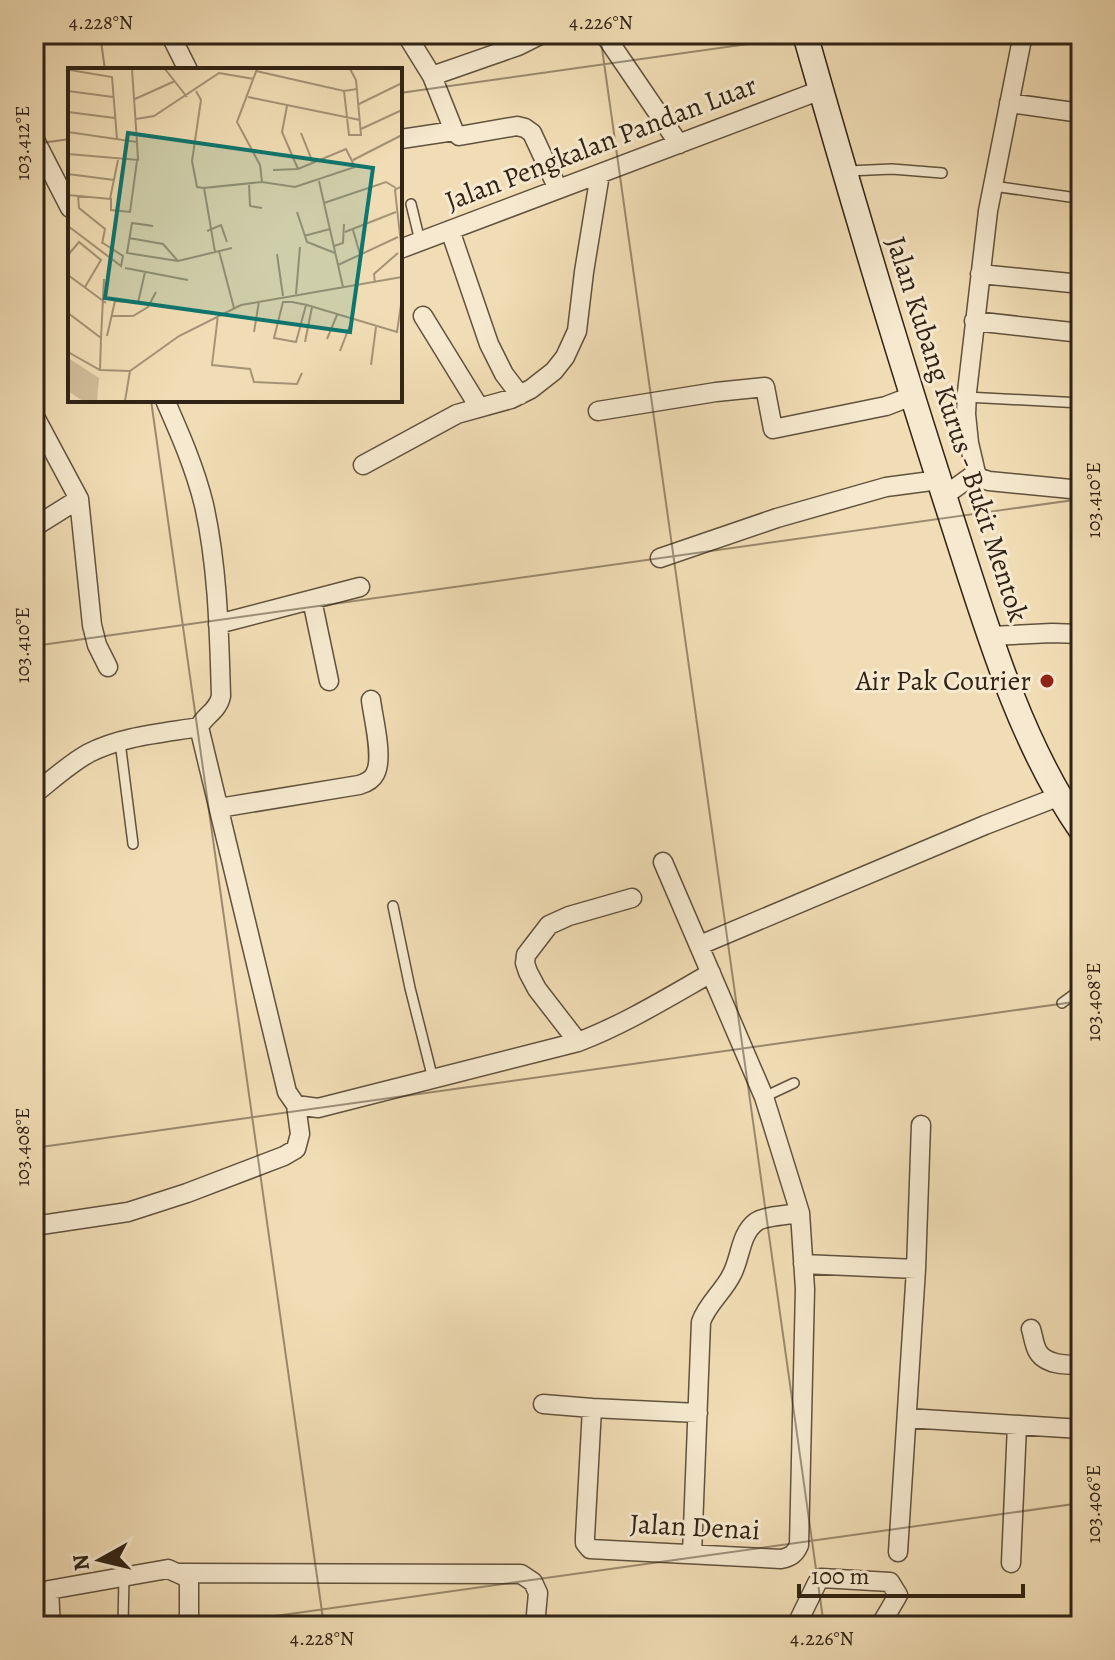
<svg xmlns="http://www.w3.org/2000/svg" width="1115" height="1660" viewBox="0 0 1115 1660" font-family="Alegreya,serif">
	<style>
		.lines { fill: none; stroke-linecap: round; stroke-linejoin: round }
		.service-casing { stroke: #61523d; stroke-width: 12 }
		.minor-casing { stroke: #61523d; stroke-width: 21 }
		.secondary-casing { stroke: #312315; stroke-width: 27 }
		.service { stroke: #f6e9cf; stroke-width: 9 }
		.minor { stroke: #f6e9cf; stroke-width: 18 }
		.secondary { stroke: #f6e9cf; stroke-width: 24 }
		.ticks { fill: none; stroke: #312315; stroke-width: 2; stroke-opacity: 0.45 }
		.poi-dot { fill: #8f2418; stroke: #f6e9cf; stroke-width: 3 }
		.labels { text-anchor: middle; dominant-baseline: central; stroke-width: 6; stroke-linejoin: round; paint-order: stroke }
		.street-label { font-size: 28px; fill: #312315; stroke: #f6e9cf }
		.poi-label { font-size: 28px; fill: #312315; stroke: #f6e9cf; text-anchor: end }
		.inset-road { fill: none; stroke: #a49375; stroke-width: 2 }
		.view { fill: #0f766e; fill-opacity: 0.15; stroke: #0f766e; stroke-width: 4 }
		.inset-edge { fill: none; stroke: #312315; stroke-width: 4 }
		.neatline { fill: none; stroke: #312315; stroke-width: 3 }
		.ticks-label { font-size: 20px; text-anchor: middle; fill: #312315 }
	</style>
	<rect width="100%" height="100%" fill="#f1ddb5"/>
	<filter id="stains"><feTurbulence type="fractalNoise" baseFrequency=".0025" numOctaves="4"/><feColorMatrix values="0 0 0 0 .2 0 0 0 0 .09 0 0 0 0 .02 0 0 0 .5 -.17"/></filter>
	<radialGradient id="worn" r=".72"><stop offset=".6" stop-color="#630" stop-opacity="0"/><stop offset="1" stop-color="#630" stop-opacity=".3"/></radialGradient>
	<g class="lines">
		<defs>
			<path id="service" d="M848,171L892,169L942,173
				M993,186L1077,198
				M411,204L420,241
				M966,397L1081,403
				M120,742L133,844
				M393,906L410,988L433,1079
				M1062,1003L1081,989
				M764,1097L794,1083
				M123,1626L124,1576"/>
			<path id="minor" d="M170,34L188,70
				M406,34L432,76L454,131
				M604,34L679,144
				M1023,34L988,211L967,392L966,414L969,443L976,473L980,478L989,481L1081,490
				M432,76L518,46L542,34
				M1009,103L1081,113
				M34,138L70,208
				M401,139L454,131L459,136L517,126L525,128L532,133L558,189
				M450,230L489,344L504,374L520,395
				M400,249L821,90
				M980,274L1081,284
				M423,316L479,407
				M974,321L1081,333
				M165,400C180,434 195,468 204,505C218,568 219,632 221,696C218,711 205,715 199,727
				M598,411L716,392L765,387L773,429L886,406L912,396
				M34,415L79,499L92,625L97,645L108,667
				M363,465L457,414L511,399L531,389L554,371L565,357L577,331L584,272L600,174
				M944,496L976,473
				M34,527L79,499
				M660,558L777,518L886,487L939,480
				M312,600L329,681
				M218,624L360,587
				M990,636L1052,633L1081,634
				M199,727L287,1092L296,1105L318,1108L578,1042C625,1024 667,998 711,973
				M34,794C52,780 69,764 89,753C122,736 163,733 199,727
				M219,808L359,785C366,783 372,780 375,774C384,758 373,718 371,700
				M700,945L985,825L1060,796
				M578,1042L537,989L528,972L525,963L526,955L549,925L569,916L632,898
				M34,1226L128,1212L187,1193L284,1156L296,1149L300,1134L296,1105
				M803,1264L916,1269
				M1031,1329C1033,1335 1034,1344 1037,1350C1044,1365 1066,1365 1081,1365
				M543,1404L592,1408L698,1413
				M592,1408L585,1537V1543L590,1549L781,1559C791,1557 795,1554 799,1545L805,1289L800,1213L764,1097L663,862
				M907,1418L1081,1429
				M898,1552L916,1269L921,1125
				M692,1554L701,1322C707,1304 724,1291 732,1274C741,1257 740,1234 756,1222C764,1216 789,1215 800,1213
				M1011,1563L1017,1425
				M180,1573L521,1574L533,1582L538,1593L535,1626
				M51,1626L49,1590L168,1569L186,1577L189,1583V1626
				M796,1626L817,1583L821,1578L890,1582L898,1595L880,1626"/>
			<path id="secondary" d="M805,34C851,196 899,357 951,517C985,622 1018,739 1081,830"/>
		</defs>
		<use href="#service" class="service-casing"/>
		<use href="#minor" class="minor-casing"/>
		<use href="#secondary" class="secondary-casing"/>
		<use href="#service" class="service"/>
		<use href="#minor" class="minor"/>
		<use href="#secondary" class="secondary"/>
	</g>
	<path class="ticks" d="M100,34L105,70M600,34L824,1626M400,93L819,34M34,144L70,139M151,400L324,1626M34,646L1081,499M34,1148L1081,1001M204,1626L1081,1503"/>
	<circle class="poi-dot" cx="1047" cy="681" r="8"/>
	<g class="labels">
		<g class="street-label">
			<text transform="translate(601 143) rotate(-21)">Jalan Pengkalan Pandan Luar</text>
			<text transform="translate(957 429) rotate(72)">Jalan Kubang Kurus - Bukit Mentok</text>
			<text transform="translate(695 1527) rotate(3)">Jalan Denai</text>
		</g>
		<g class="poi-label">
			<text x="1031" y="681">Air Pak Courier</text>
		</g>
	</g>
	<g transform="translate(68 68)">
		<rect width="334" height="334" fill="#f1ddb5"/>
		<path d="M0,290L31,310L29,333H15L0,323Z" fill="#d0bd9a"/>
		<path class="inset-road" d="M64,1L69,74M97,1L119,29M189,1L169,54L192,97L194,114M2,2L44,9L49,71M188,3L276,23L289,21M0,23L45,29M128,23L133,32L124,93L129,119L136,120M276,23L281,67H293L288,12L282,1M180,29L292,52M67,31L107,13M291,36L334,15M219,38L214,64L230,101M0,44L47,50M68,51L86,48L151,5L186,11M293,61L334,42M0,64L69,74L70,92L0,86M233,65L245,95M285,92L334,67M0,106L46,112M251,113L275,219M181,115L182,138L194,140M334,118L327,122L334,185M0,127L42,131L50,92M10,128L11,140L37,161L34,176M43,130V142L62,144L69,93M256,135L318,114L328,120M229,144L239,174L267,185M0,158L53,198L55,188L35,175M85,158L64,155L59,185L110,193L164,180M285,162L292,186M139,163L153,157L159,174M277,164L328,144M236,168L262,161M61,170L95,176L110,193M266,178L275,175L276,156M151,183L166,240M147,184L136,120L194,114L227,119L287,99L278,81L230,101L205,102M209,186L215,228M0,187L11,174L33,192L17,219M270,197L330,169M57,200L120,212M0,207L38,235M307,215L306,206L330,185M228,226L232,179M238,237L228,274L206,270L215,234H224L239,237L329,264L334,230M0,245L33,270L32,302M150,247L144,297L182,301L186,314L229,316L234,305M43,248H65L80,239L88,224M186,264L191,233M39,268L47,233L70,235L77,204M33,270L36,211M259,271L269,247M237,274L244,239M272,283L284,252M0,284L32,302L62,303L111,268L173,237L334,209M303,297L308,259M57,333L62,303"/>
		<path class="view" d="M60,65L305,100L282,264L37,230Z"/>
		<rect width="334" height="334" class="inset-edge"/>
	</g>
	<rect width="1115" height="1660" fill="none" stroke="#f1ddb5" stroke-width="88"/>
	<g transform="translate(100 1560) rotate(262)" stroke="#f6e9cf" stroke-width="6" paint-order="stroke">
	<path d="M0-6L14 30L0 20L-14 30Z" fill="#312315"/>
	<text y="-12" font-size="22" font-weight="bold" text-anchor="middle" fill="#312315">N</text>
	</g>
	<path d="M799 1584v12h224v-12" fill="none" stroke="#312315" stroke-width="4"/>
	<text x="811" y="1584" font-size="24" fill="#312315" stroke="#f6e9cf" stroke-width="6" paint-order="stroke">100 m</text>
	<rect x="44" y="44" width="1027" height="1572" class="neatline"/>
	<g class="ticks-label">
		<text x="101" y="29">4.228°N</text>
		<text x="601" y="29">4.226°N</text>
		<text transform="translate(22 143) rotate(-90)" y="7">103.412°E</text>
		<text transform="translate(1093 500) rotate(-90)" y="7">103.410°E</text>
		<text transform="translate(22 645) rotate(-90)" y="7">103.410°E</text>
		<text transform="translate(1093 1002) rotate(-90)" y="7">103.408°E</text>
		<text transform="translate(22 1147) rotate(-90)" y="7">103.408°E</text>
		<text transform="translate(1093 1504) rotate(-90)" y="7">103.406°E</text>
		<text x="322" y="1645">4.228°N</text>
		<text x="822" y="1645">4.226°N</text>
	</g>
	<rect width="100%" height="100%" filter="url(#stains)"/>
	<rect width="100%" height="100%" fill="url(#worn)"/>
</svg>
